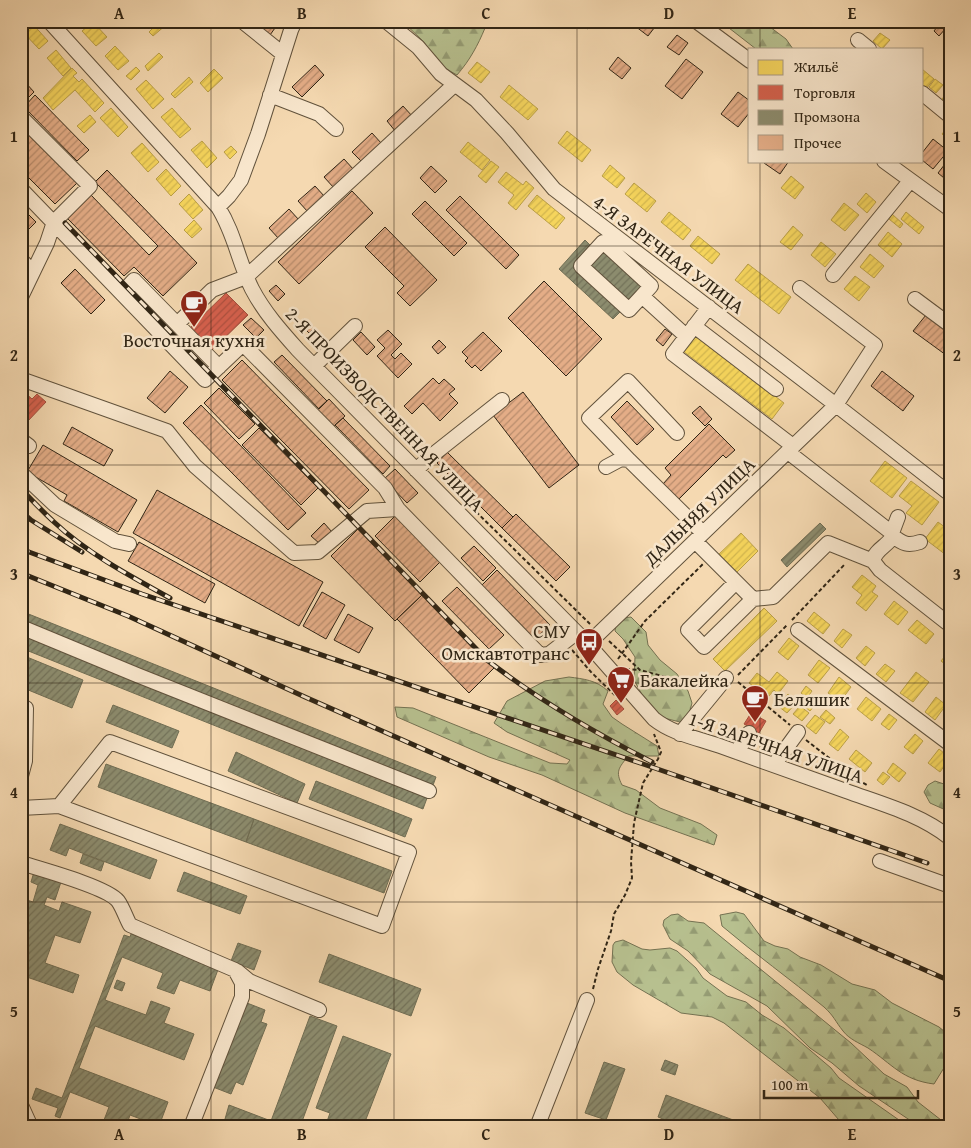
<svg xmlns="http://www.w3.org/2000/svg" width="971" height="1148" viewBox="0 0 971 1148" font-family="'Gentium Book Plus',serif">
	<style>
		.forest { fill: url(#forest-firs); stroke: #747252 }
		.homes { fill: url(#homes-hatch); stroke: #bba047 }
		.shops { fill: url(#shops-hatch); stroke: #a44e3c }
		.industry { fill: url(#industry-hatch); stroke: #706d53 }
		.building { fill: url(#building-hatch); stroke: #302515 }
		.lines { fill: none; stroke-linecap: round; stroke-linejoin: round }
		.minor-casing { stroke: #61523c; stroke-width: 16 }
		.path { stroke: #302515; stroke-width: 2; stroke-dasharray: 4 2.5; stroke-linecap: butt }
		.minor { stroke: #f8e6cc; stroke-width: 14 }
		.rail-casing { stroke: #302515; stroke-width: 5 }
		.rail { stroke: #f8e6cc; stroke-width: 3; stroke-dasharray: 9; stroke-linecap: butt }
		.grid { fill: none; stroke: #302515; stroke-width: 1; stroke-opacity: 0.55 }
		.labels { text-anchor: middle; dominant-baseline: central; stroke-width: 5; stroke-linejoin: round; paint-order: stroke }
		.street-label { font-size: 19px; fill: #302515; stroke: #f8e6cc }
		.poi-label { font-size: 19px; fill: #302515; stroke: #f8e6cc; text-anchor: start }
		.neatline { fill: none; stroke: #302515; stroke-width: 2 }
		.grid-label { font-size: 16px; text-anchor: middle; font-weight: bold; fill: #302515 }
	</style>
	<defs>
		<pattern id="forest-firs" width="22" height="20" patternUnits="userSpaceOnUse" patternTransform="scale(1.25)"><rect width="22" height="20" fill="#b7c08f"/><path d="M5 1l3.5 6h-7zM16 11l3.5 6h-7z" fill="#959c74"/></pattern>
		<pattern id="homes-hatch" width="6" height="6" patternUnits="userSpaceOnUse" patternTransform="scale(1.25)"><rect width="6" height="6" fill="#f6d55c"/><path d="M-1 1l2-2M0 6l6-6M5 7l2-2" fill="none" stroke="#d3b74f"/></pattern>
		<pattern id="shops-hatch" width="6" height="6" patternUnits="userSpaceOnUse" patternTransform="scale(1.25)"><rect width="6" height="6" fill="#d6604d"/><path d="M-1 1l2-2M0 6l6-6M5 7l2-2" fill="none" stroke="#ae4f3f"/></pattern>
		<pattern id="industry-hatch" width="6" height="6" patternUnits="userSpaceOnUse" patternTransform="scale(1.25)"><rect width="6" height="6" fill="#8c8c6e"/><path d="M-1 1l2-2M0 6l6-6M5 7l2-2" fill="none" stroke="#737259"/></pattern>
		<pattern id="building-hatch" width="6" height="6" patternUnits="userSpaceOnUse" patternTransform="scale(1.25)"><rect width="6" height="6" fill="#e4ad87"/><path d="M-1 1l2-2M0 6l6-6M5 7l2-2" fill="none" stroke="#b98d6d"/></pattern>
	</defs>
	<rect width="100%" height="100%" fill="#f5d9b1"/>
	<filter id="stains"><feTurbulence type="fractalNoise" baseFrequency=".004" numOctaves="4"/><feColorMatrix values="0 0 0 0 .2 0 0 0 0 .09 0 0 0 0 .02 0 0 0 .5 -.17"/></filter>
	<radialGradient id="worn" r=".72"><stop offset=".6" stop-color="#630" stop-opacity="0"/><stop offset="1" stop-color="#630" stop-opacity=".3"/></radialGradient>
	<path class="forest" d="M402,21H481L485,28C478,45 470,60 457,75L441,66L423,41Z
		M720,21H762L786,39L793,49H756Z
		M631,617L646,632L648,645L660,660L677,674L688,691L692,703L689,714L680,722L664,718L647,704L634,680L635,657L623,639L615,631L616,623L623,618Z
		M569,677C584,679 596,680 608,691L603,704L612,717L622,724L657,746L659,756H628C619,768 615,771 622,785L636,790L660,808L701,824L717,835L714,845L625,813L542,775L489,757L397,717L395,707L413,708L550,763L567,764L570,760L507,732L494,723L507,701L545,681Z
		M935,781L950,786V812L930,803L924,792L928,785Z
		M736,912L744,914L764,941L775,946L788,949L800,957L821,965L852,984L875,990L892,1003L939,1027L950,1036V1058L934,1084C902,1080 892,1064 868,1048C859,1043 849,1039 843,1031C835,1021 834,1016 824,1007C790,979 755,954 722,926L720,915Z
		M678,914L688,921L704,923L851,1043L884,1074L907,1087L918,1102L950,1127H920L859,1086L832,1063L810,1048L767,1006L710,974L688,951L670,939L663,925L664,920L671,915Z
		M623,940L642,949L650,950L670,948L677,951L696,968L703,978L727,996L746,1002L762,1015L784,1028L831,1068L839,1078L909,1127H845L820,1098L724,1023L712,1017L681,1013L633,985L617,972L612,962L613,945L615,942Z"/>
	<path class="homes" d="M25,21H30L48,41L39,49L21,30V25Z
		M160,21L166,25L153,36L149,32Z
		M93,22L107,37L96,46L82,31Z
		M880,33L890,40L882,49L873,41Z
		M115,46L129,61L118,70L105,56Z
		M56,50L71,68L63,76L47,58Z
		M159,53L163,57L148,71L145,66Z
		M477,62L490,72L481,83L468,73Z
		M136,67L140,71L131,80L126,76Z
		M72,68L77,73L73,76L79,82L82,79L104,103L95,112L75,90L53,110L43,98Z
		M214,69L223,78L208,92L200,83Z
		M922,69L934,79L926,89L922,85Z
		M189,77L193,82L175,98L171,94Z
		M935,79L943,85L936,93L929,87Z
		M146,80L164,99L153,109L136,89Z
		M509,85L538,109L528,120L500,97Z
		M949,91L950,102L947,105L941,100Z
		M111,108L128,127L118,137L100,118Z
		M172,108L191,129L180,138L161,117Z
		M90,115L96,122L84,133L77,126Z
		M950,124V139L949,140L942,134Z
		M567,131L591,150L582,162L558,143Z
		M202,141L217,158L207,168L191,150Z
		M468,142L490,160L482,170L460,152Z
		M142,143L159,162L148,172L131,153Z
		M231,146L237,152L230,159L224,152Z
		M491,161L499,167L486,183L478,176Z
		M610,165L625,178L617,188L602,176Z
		M166,169L181,186L171,196L156,179Z
		M506,172L523,185L526,181L534,188L516,210L508,203L514,195L498,182Z
		M791,176L804,187L795,199L781,188Z
		M634,183L656,201L647,212L625,194Z
		M866,193L876,202L867,213L857,204Z
		M189,194L203,210L193,219L179,204Z
		M537,195L565,218L556,229L528,206Z
		M844,203L859,215L845,231L831,220Z
		M669,212L691,230L683,240L661,222Z
		M906,212L924,227L919,234L901,219Z
		M892,214L903,224L900,228L889,219Z
		M194,220L202,229L192,238L184,230Z
		M793,226L803,235L791,250L780,242Z
		M888,232L902,244L892,257L878,245Z
		M698,236L720,254L712,264L690,246Z
		M821,242L836,254L825,267L811,255Z
		M870,254L884,266L874,278L860,267Z
		M748,264L791,297L779,314L735,280Z
		M855,276L870,287L859,301L844,289Z
		M695,335L784,403L772,419L683,351Z
		M885,461L907,478L892,498L870,481Z
		M911,481L939,502L922,525L906,513L912,506L899,496Z
		M938,522L950,531V558L925,539Z
		M741,533L758,551L735,574L718,555Z
		M862,575L876,586L872,592L878,596L866,611L856,603L862,595L852,587Z
		M894,601L908,612L898,625L884,614Z
		M764,608L777,621L725,671L713,659Z
		M814,612L830,625L823,634L807,621Z
		M917,620L934,634L926,644L908,630Z
		M843,629L852,635L842,648L834,641Z
		M789,638L799,646L788,660L778,652Z
		M866,646L875,653L865,666L856,658Z
		M950,650V668L941,661Z
		M819,660L830,668L818,683L808,675Z
		M885,664L895,671L886,682L876,674Z
		M777,672L788,681L778,694L774,690L768,697L749,683L757,673L769,682Z
		M916,672L929,682L913,702L900,693Z
		M839,677L851,687L840,702L828,693Z
		M806,686L812,691L807,698L801,693Z
		M788,694L797,702L787,713L778,706Z
		M811,697L817,702L810,711L804,706Z
		M866,697L881,709L872,721L857,709Z
		M936,697L946,705L935,720L925,712Z
		M800,706L809,713L802,721L793,714Z
		M826,710L835,718L830,724L820,717Z
		M889,714L897,720L889,730L881,724Z
		M815,715L825,722L816,734L806,726Z
		M840,729L849,737L838,751L829,744Z
		M915,734L923,741L913,754L904,747Z
		M939,749L950,758L940,772L928,763Z
		M856,750L872,763L865,772L849,759Z
		M893,763L906,773L899,782L887,772Z
		M883,772L890,777L883,785L877,780Z"/>
	<path class="shops" d="M226,293L248,315L210,352L188,330Z
		M21,389L32,399L37,394L46,402L27,422L21,416Z
		M616,700L624,709L617,715L610,706Z
		M751,713L766,721L759,733L744,724Z"/>
	<path class="industry" d="M585,240L592,247L573,268L621,311L613,319L559,269Z
		M602,250L642,287L629,302L589,265Z
		M820,523L826,529L787,567L781,560Z
		M21,611L436,777L432,788L21,622Z
		M21,634L427,798L423,809L21,648Z
		M22,655L83,680L72,708L21,687Z
		M113,705L179,731L172,748L106,722Z
		M236,752L305,784L297,803L228,771Z
		M106,764L254,819L246,842L98,787Z
		M316,781L412,819L405,837L309,799Z
		M254,819L392,871L384,893L246,842Z
		M60,824L157,860L150,879L69,848L66,856L50,850Z
		M83,854L104,862L101,871L80,863Z
		M34,872L61,882L55,900L47,897L44,905L59,911L62,902L91,912L80,943L55,935L45,963L79,975L73,993L21,975V898L33,902L38,885L31,882Z
		M184,872L247,896L240,914L177,891Z
		M131,934L219,967L210,991L180,980L174,994L157,988L163,973L122,957L105,1000L146,1015L151,1001L170,1008L164,1023L194,1034L184,1060L95,1026L79,1068L168,1102L159,1126L130,1115L126,1127H120L104,1120L109,1107L70,1092L60,1118L55,1116L58,1108L32,1099L36,1088L62,1098L124,935L130,937Z
		M238,943L261,951L254,970L231,961Z
		M329,954L421,989L411,1016L319,982Z
		M117,980L125,983L122,991L114,988Z
		M247,1003L265,1010L261,1022L267,1024L243,1085L236,1082L231,1094L213,1087Z
		M310,1016L337,1026L300,1127H247L225,1119L229,1105L271,1121Z
		M343,1036L391,1054L363,1127H325L330,1113L316,1108Z
		M665,1060L678,1065L675,1075L661,1070Z
		M604,1062L625,1069L606,1120L585,1113Z
		M666,1095L744,1124L743,1127H683L658,1117Z"/>
	<path class="building" d="M253,21H280L270,35Z
		M577,21H594L588,29Z
		M639,21H656L658,23L648,36L635,26Z
		M940,23L946,28L939,36L934,31Z
		M677,35L688,43L679,55L667,47Z
		M618,57L631,68L622,79L609,69Z
		M686,59L703,72L682,99L665,86Z
		M315,65L324,75L302,97L292,87Z
		M25,82L34,92L26,100L21,95V85Z
		M738,92L750,101V112L738,127L721,114Z
		M35,95L89,150L77,161L24,107Z
		M403,106L413,117L396,132L387,121Z
		M21,126L77,183L55,204L21,170Z
		M372,133L382,144L363,163L352,152Z
		M933,139L948,151L933,169L922,160V153Z
		M344,159L354,170L334,188L324,177Z
		M766,161H789L780,174L764,163Z
		M945,164L950,168V171L944,178L938,173Z
		M431,166L447,181L435,193L420,178Z
		M107,170L197,263L163,296L134,267L124,276L66,217L90,194L149,255L158,246L95,182Z
		M315,186L325,197L308,212L298,201Z
		M352,191L373,213L299,284L278,262Z
		M460,196L519,255L506,269L446,210Z
		M425,201L467,243L454,256L412,214Z
		M21,207L36,222L21,237Z
		M289,209L299,220L279,239L269,228Z
		M385,227L437,280L410,306L397,293L404,286L365,247Z
		M75,269L105,300L91,314L61,283Z
		M544,281L602,339L566,376L508,318Z
		M276,285L285,294L278,301L269,291Z
		M926,315L950,332V350L946,355L913,331Z
		M251,318L264,330L256,338L243,325Z
		M304,319L313,329L309,333L299,323Z
		M665,329L672,334L663,346L656,340Z
		M388,330L402,344L391,355L395,359L401,353L412,364L398,378L377,356L385,348L377,340Z
		M361,332L375,347L367,355L353,340Z
		M483,332L502,351L481,371L475,365L472,368L465,361L468,358L462,352Z
		M439,340L446,347L438,354L432,347Z
		M282,355L327,401L319,409L274,362Z
		M242,360L369,490L349,509L222,380Z
		M170,371L188,387L165,413L147,398Z
		M882,371L914,396L903,411L871,386Z
		M433,378L439,384L444,379L455,389L449,394L458,403L440,421L423,403L412,414L404,406Z
		M219,388L255,424L239,439L204,403Z
		M523,392L579,465L549,488L493,415Z
		M329,399L345,416L333,427L317,410Z
		M627,401L654,429L637,445L611,417Z
		M201,405L306,513L288,530L183,423Z
		M700,406L712,419L705,426L692,413Z
		M343,418L390,466L383,474L335,425Z
		M709,424L735,450L726,458L723,455L678,500L663,484L671,475L665,468Z
		M72,427L113,450L104,466L63,444Z
		M259,428L318,488L301,505L242,445Z
		M43,445L137,500L118,532L64,501L67,495L27,472Z
		M447,452L513,517L502,528L437,463Z
		M395,469L418,493L407,503L384,479Z
		M157,490L323,582L299,626L133,533Z
		M516,514L570,567L556,581L502,528Z
		M395,516L440,562L420,582L375,536Z
		M324,523L332,532L320,544L311,536Z
		M358,529L422,595L395,621L331,556Z
		M139,542L215,584L205,603L128,561Z
		M474,546L496,568L483,581L461,558Z
		M497,570L550,625L535,639L482,585Z
		M457,587L504,635L489,649L442,601Z
		M322,592L345,605L326,639L303,626Z
		M422,595L494,668L469,693L397,619Z
		M348,614L373,628L359,653L334,640Z"/>
	<g class="lines">
		<defs>
			<path id="minor" d="M49,21L218,207C235,234 238,261 252,289C264,312 281,331 298,350L588,644L654,719C673,734 697,738 720,746C762,761 804,776 846,791C882,804 920,814 950,838
				M242,21L283,54
				M386,21L418,47L441,74L476,100L507,133L554,189L836,405L950,494
				M696,21L750,61
				M858,40L869,49
				M922,93L950,116
				M270,95L319,114L336,129
				M21,117L90,186L54,222L47,243L21,297
				M884,161L950,209
				M21,189L205,380L243,344L385,488L398,509
				M218,207L229,196L241,180L258,134L291,30L295,21
				M21,260L33,272
				M833,275L910,181
				M122,293L134,280L219,367
				M642,296L651,286L603,242L581,266L629,310L642,296L686,336
				M915,299L950,325
				M709,307L673,354L793,446
				M177,324L212,290L246,277L454,85
				M694,326L776,389
				M314,366L355,326
				M21,379L167,431L195,466L294,553L318,552L367,511L398,509L540,655L549,654L576,633
				M21,440L29,446
				M788,452L892,533L893,536C888,546 875,549 873,561L880,570L950,625
				M629,460L589,418L628,381L677,433
				M606,467L621,459L629,460L703,533
				M416,470L430,457L502,400
				M21,473L55,505L115,541L129,544
				M892,533L898,517
				M893,536C903,544 908,546 920,542
				M695,541L753,599
				M736,582L688,630L704,647L753,599L773,597L828,543L873,561
				M21,627L137,675L429,791
				M798,630L950,744
				M588,644L836,405L875,345L800,288
				M680,734L726,678
				M737,752L749,733
				M774,765L798,732
				M21,776L25,761L26,708
				M21,808L59,806L110,742L409,852L382,926L59,806
				M880,861L950,886
				M21,863C40,869 107,887 118,901C123,908 126,918 130,925L235,970L242,983V997L191,1127
				M237,971L249,981L319,1010
				M21,1105L31,1127
				M537,1127L587,1000"/>
		</defs>
		<use href="#minor" class="minor-casing"/>
		<path class="path" d="M453,489L590,624
			M792,620L845,564
			M609,641L640,670L680,681L709,680
			M572,650L591,672L619,699
			M618,659L645,621L703,564
			M626,669L640,670
			M738,675L787,625
			M738,682L790,725
			M806,740L855,778L867,785
			M593,989L598,969L611,931L614,914L625,895L632,878L631,862L634,823L643,783L658,759L661,752L654,734"/>
		<use href="#minor" class="minor"/>
		<defs>
			<path id="rail" d="M65,223L487,660C537,699 595,733 652,762
				M21,489C32,500 43,512 54,522C87,553 130,576 170,598
				M21,511L31,520L82,552
				M21,549L142,594L646,765L927,863
				M21,573L128,616L305,697L950,981"/>
		</defs>
		<use href="#rail" class="rail-casing"/>
		<use href="#rail" class="rail"/>
	</g>
	<path class="grid" d="M211,21V1127M394,21V1127M577,21V1127M760,21V49M760,161V1127M21,246H950M21,465H950M21,683H950M21,902H950"/>
	<defs>
		<symbol id="cafe-pin" viewBox="-11 -11 22 30"><path d="M0 17L-7.5 6A9.5 9.5 0 1 1 7.5 6Z" fill="#8f2418" stroke="#f8e6cc"/><path d="M-5.5-4.5H6V0H3Q3 3.5 0 3.5H-2.5Q-5.5 3.5-5.5 0ZM3-3.2v2h1.7v-2ZM-6 4.5H4V6H-6Z" fill="#fff"/></symbol>
		<symbol id="bus-pin" viewBox="-11 -11 22 30"><path d="M0 17L-7.5 6A9.5 9.5 0 1 1 7.5 6Z" fill="#8f2418" stroke="#f8e6cc"/><path d="M-5-6H5V4H4V6H2V4H-2V6H-4V4H-5ZM-3.5-4V0h7V-4ZM-3.5 1.2v1.5H-2V1.2ZM2 1.2v1.5H3.5V1.2Z" fill="#fff"/></symbol>
		<symbol id="supermarket-pin" viewBox="-11 -11 22 30"><path d="M0 17L-7.5 6A9.5 9.5 0 1 1 7.5 6Z" fill="#8f2418" stroke="#f8e6cc"/><path d="M-6-5.5h2.5l.6 2H6L4.5 2H-2.5L-4.4-4H-6ZM-1.5 3.2a1.3 1.3 0 1 0 .1 0ZM3 3.2a1.3 1.3 0 1 0 .1 0Z" fill="#fff"/></symbol>
	</defs>
	<g fill-rule="evenodd">
		<use href="#cafe-pin" x="178" y="288" width="32" height="43"/>
		<use href="#bus-pin" x="573" y="626" width="32" height="43"/>
		<use href="#supermarket-pin" x="605" y="664" width="32" height="43"/>
		<use href="#cafe-pin" x="739" y="683" width="32" height="43"/>
	</g>
	<g class="labels">
		<g class="street-label">
			<text transform="translate(669 254) rotate(37)">4-Я ЗАРЕЧНАЯ УЛИЦА</text>
			<text transform="translate(385 409) rotate(46)">2-Я ПРОИЗВОДСТВЕННАЯ УЛИЦА</text>
			<text transform="translate(699 511) rotate(-44)">ДАЛЬНЯЯ УЛИЦА</text>
			<text transform="translate(776 747) rotate(19)">1-Я ЗАРЕЧНАЯ УЛИЦА</text>
		</g>
		<g class="poi-label">
			<text x="194" y="340" text-anchor="middle">Восточная кухня</text>
			<text x="570" y="631" text-anchor="end">СМУ<tspan x="570" dy="22">Омскавтотранс</tspan></text>
			<text x="640" y="680">Бакалейка</text>
			<text x="774" y="699">Беляшик</text>
		</g>
	</g>
	<rect width="971" height="1148" fill="none" stroke="#f5d9b1" stroke-width="55"/>
	<rect x="748" y="48" width="175" height="115" fill="#f8e6cc" stroke="#a89983"/>
	<rect x="758" y="60" width="25" height="15" fill="#f6d55c" stroke="#a89983"/>
	<text x="794" y="72" font-size="15" fill="#302515">Жильё</text>
	<rect x="758" y="85" width="25" height="15" fill="#d6604d" stroke="#a89983"/>
	<text x="794" y="98" font-size="15" fill="#302515">Торговля</text>
	<rect x="758" y="110" width="25" height="15" fill="#8c8c6e" stroke="#a89983"/>
	<text x="794" y="122" font-size="15" fill="#302515">Промзона</text>
	<rect x="758" y="135" width="25" height="15" fill="#e4ad87" stroke="#a89983"/>
	<text x="794" y="148" font-size="15" fill="#302515">Прочее</text>
	<path d="M764 1090v8h154v-8" fill="none" stroke="#302515" stroke-width="2.5"/>
	<text x="771" y="1090" font-size="15" fill="#302515" stroke="#f8e6cc" stroke-width="4" paint-order="stroke">100 m</text>
	<rect x="28" y="28" width="916" height="1092" class="neatline"/>
	<g class="grid-label">
		<text x="119" y="19">A</text>
		<text x="302" y="19">B</text>
		<text x="486" y="19">C</text>
		<text x="669" y="19">D</text>
		<text x="852" y="19">E</text>
		<text x="14" y="142">1</text>
		<text x="957" y="142">1</text>
		<text x="14" y="361">2</text>
		<text x="957" y="361">2</text>
		<text x="14" y="580">3</text>
		<text x="957" y="580">3</text>
		<text x="14" y="798">4</text>
		<text x="957" y="798">4</text>
		<text x="14" y="1017">5</text>
		<text x="957" y="1017">5</text>
		<text x="119" y="1140">A</text>
		<text x="302" y="1140">B</text>
		<text x="486" y="1140">C</text>
		<text x="669" y="1140">D</text>
		<text x="852" y="1140">E</text>
	</g>
	<rect width="100%" height="100%" filter="url(#stains)"/>
	<rect width="100%" height="100%" fill="url(#worn)"/>
</svg>
